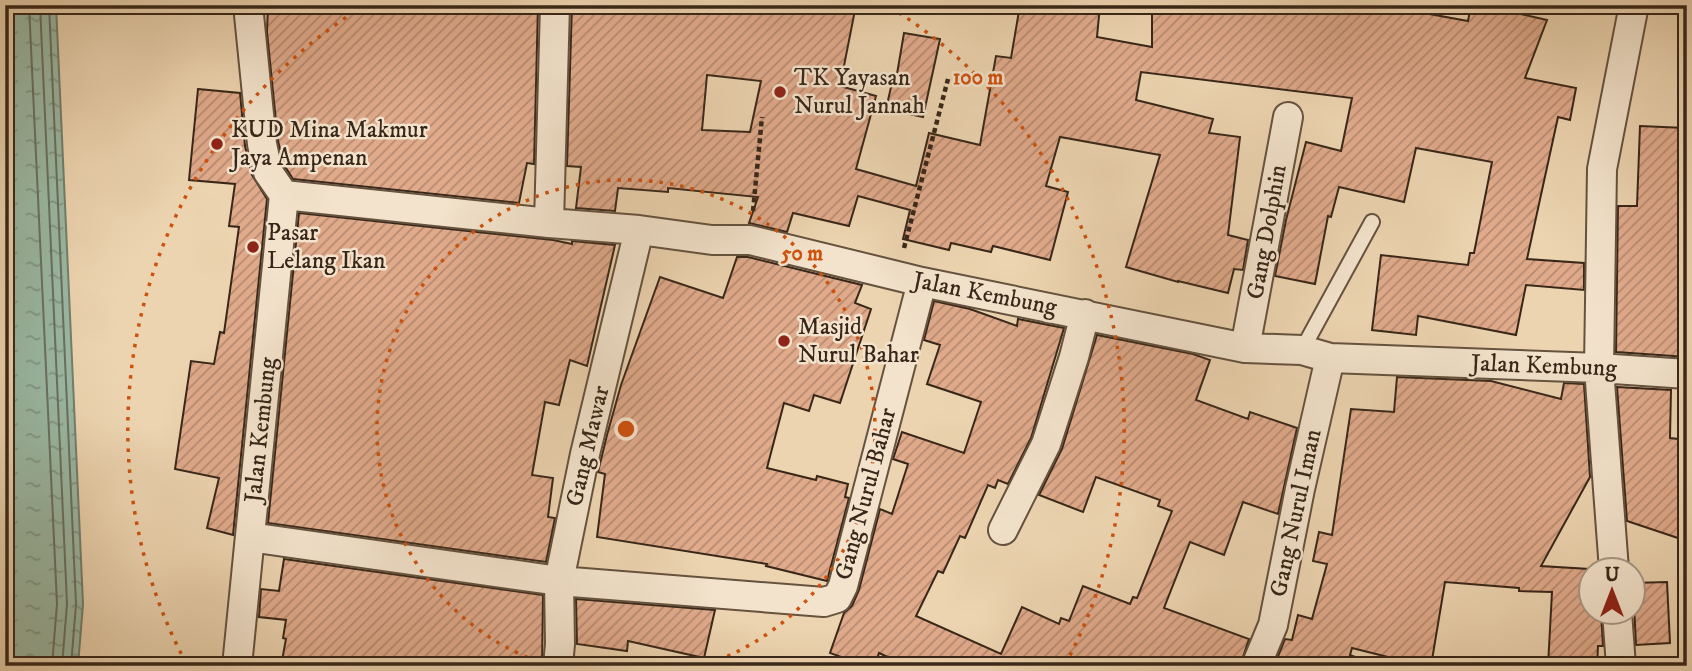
<svg xmlns="http://www.w3.org/2000/svg" width="1692" height="671" viewBox="0 0 1692 671" font-family="'IM FELL DW Pica',serif">
	<style>
		.water { fill: url(#water-ripples); stroke: #737f6d; stroke-width: 2 }
		.lines { fill: none; stroke-linecap: round; stroke-linejoin: round }
		.shore { stroke: #69705f; stroke-width: 2 }
		.building { fill: url(#building-hatch); stroke: #382719; stroke-width: 2; fill-rule: evenodd }
		.lane-casing { stroke: #65523f; stroke-width: 18 }
		.street-casing { stroke: #65523f; stroke-width: 32 }
		.path { stroke: #382719; stroke-width: 4.5; stroke-dasharray: 5 3.5; stroke-linecap: butt }
		.lane { stroke: #f3e3cc; stroke-width: 14 }
		.street { stroke: #f3e3cc; stroke-width: 28 }
		.ring { fill: none; stroke: #ce520e; stroke-width: 3.5; stroke-dasharray: 3.5 7 }
		.poi-dot { fill: #8f2418; stroke: #f3e3cc; stroke-width: 2.5 }
		.labels { text-anchor: middle; dominant-baseline: central; stroke-width: 5; stroke-linejoin: round; paint-order: stroke }
		.poi-label { font-size: 24px; fill: #382719; stroke: #f3e3cc; text-anchor: start }
		.street-label { font-size: 24px; fill: #382719; stroke: #f3e3cc }
		.centre { fill: #ce520e; stroke: #f3e3cc; stroke-width: 3.5 }
		.ring-label { font-size: 21px; text-anchor: middle; font-weight: bold; fill: #ce520e; stroke: #f3e3cc; stroke-width: 5; stroke-linejoin: round; paint-order: stroke }
	</style>
	<defs>
		<pattern id="water-ripples" width="26" height="14" patternUnits="userSpaceOnUse" patternTransform="scale(1.75)"><rect width="26" height="14" fill="#9ab9a5"/><path d="M2 4q2-2 4 0t4 0M15 11q2-2 4 0t4 0" fill="none" stroke="#7f9686"/></pattern>
		<pattern id="building-hatch" width="6" height="6" patternUnits="userSpaceOnUse" patternTransform="scale(1.75)"><rect width="6" height="6" fill="#e0aa8b"/><path d="M-1 1l2-2M0 6l6-6M5 7l2-2" fill="none" stroke="#b78a71"/></pattern>
	</defs>
	<rect width="100%" height="100%" fill="#ecd4b0"/>
	<filter id="stains"><feTurbulence type="fractalNoise" baseFrequency=".00286" numOctaves="4"/><feColorMatrix values="0 0 0 0 .2 0 0 0 0 .09 0 0 0 0 .02 0 0 0 .5 -.17"/></filter>
	<radialGradient id="worn" r=".72"><stop offset=".6" stop-color="#630" stop-opacity="0"/><stop offset="1" stop-color="#630" stop-opacity=".3"/></radialGradient>
	<path class="water" d="M5,5H56L83,604L78,666H5Z"/>
	<g class="lines">
		<path class="shore" d="M29,5L57,604L52,666
			M40,5L67,604L62,666
			M49,5L76,604L71,666"/>
	</g>
	<path class="building" d="M320,5H538L534,164L527,163L519,203L293,179L284,165L278,141L267,32L268,6L320,8Z
		M572,5H856L840,86L876,96L856,169L916,186L929,133L980,145L996,56L1011,58L1020,5H1100L1097,37L1152,47V5H1380L1468,21L1471,5H1482L1547,20L1525,78L1576,88L1570,120L1558,117L1527,259L1584,263V290L1526,285L1516,335L1418,316L1416,335L1372,330L1381,255L1468,265L1470,253H1474L1492,162L1416,148L1404,202L1339,187L1331,217L1328,216L1315,284L1275,276L1286,220L1306,142L1341,151L1352,98L1141,72L1136,100L1213,119L1209,133L1240,137L1228,235L1248,240L1243,270L1234,269L1228,293L1178,281V282L1126,267L1160,155L1060,137L1046,186L1068,192L1050,260L993,246L991,252L951,243L949,250L903,239L910,210L858,196L849,226L793,213L787,232L749,223L758,197L668,188V192L618,188L615,211L576,208L581,167L567,166ZM707,75L761,81L750,132L702,130Z
		M904,33L940,39L923,117L886,109L894,74H897Z
		M198,89L240,93L245,146L252,175L267,199L233,535L207,528L219,478L175,469L191,361L214,364L220,332L224,333L239,227L229,226L235,184L189,180Z
		M1640,126L1685,128L1682,207H1687V357L1616,352L1618,206H1637Z
		M299,213L553,240L572,244V241L615,245L587,366L570,360L559,405L545,402L532,475L553,478L548,517L555,518L546,562L268,523Z
		M737,257H748L862,285L855,303L871,309L840,403L814,395L809,411L784,403L767,468L816,480L817,476L848,484L845,497L849,498L827,581L766,566L767,564L597,537L605,474L598,472L607,435L621,385L660,277L723,298Z
		M934,301L970,309L1017,326L1018,319L1064,328L1031,438L1008,484L998,480L995,488L988,485L965,538L960,536L943,573L938,571L916,616L1001,654L1022,607L1059,624L1061,618L1069,621L1083,586L1130,604L1133,597L1137,598L1172,511L1158,506L1160,500L1096,477L1083,512L1039,495L1062,449L1097,335L1193,354L1210,360L1196,400L1248,419L1250,412L1297,428L1278,514L1243,502L1224,555L1190,542L1164,608L1249,639L1240,666H907L879,653L875,666H866L830,653L844,613L852,606L859,590L880,509L892,514L908,464L893,459L902,432L964,453L981,402L927,384L940,345L924,340Z
		M1397,377L1491,381L1561,399L1564,383L1584,384L1590,477L1541,566L1589,569L1587,586H1591V612H1601L1603,646H1598L1597,666H1548L1552,592L1519,591V588L1445,582L1431,666H1399L1400,660L1352,648L1350,655L1355,657L1354,666H1274L1285,639L1292,640L1298,615L1312,619L1327,564L1313,561L1319,532L1332,535L1351,409L1394,412Z
		M1617,387L1671,390L1670,438L1687,440V541L1627,521Z
		M284,559L543,595L542,666H281L286,639L283,638L286,620L259,617L261,589L279,591Z
		M1667,582L1670,643L1636,645L1633,583Z
		M576,599L715,610L704,658L628,641L627,651L577,644Z"/>
	<g class="lines">
		<defs>
			<path id="lane" d="M1302,350L1372,222"/>
			<path id="street" d="M284,195L549,223L639,230L712,240H750L922,282L1245,348L1302,350L1330,358L1599,368L1687,374
				M549,223L555,5
				M1245,348L1288,117
				M1003,530L1046,444L1074,357L1085,314
				M250,537L559,581L824,602L837,598L843,586L922,282
				M1614,570L1599,368L1602,169L1634,5
				M1617,612L1621,666
				M237,666L284,195L268,172L262,144L248,5
				M558,666L560,644L559,581L585,454L639,230
				M1256,666L1273,625L1300,489L1330,358"/>
		</defs>
		<use href="#lane" class="lane-casing"/>
		<use href="#street" class="street-casing"/>
		<path class="path" d="M753,211L762,117
			M904,248L948,79"/>
		<use href="#lane" class="lane"/>
		<use href="#street" class="street"/>
	</g>
	<g class="ring">
		<path d="M547 665A249 249 0 1 1 705 665"/>
		<path d="M186 663A498 498 0 0 1 362 7M890 7A498 498 0 0 1 1066 663"/>
	</g>
	<g class="poi-dot">
		<circle cx="780" cy="92" r="7"/>
		<circle cx="217" cy="144" r="7"/>
		<circle cx="253" cy="247" r="7"/>
		<circle cx="784" cy="341" r="7"/>
	</g>
	<g class="labels">
		<g class="poi-label">
			<text x="794" y="78">TK Yayasan<tspan x="794" dy="28">Nurul Jannah</tspan></text>
			<text x="231" y="130">KUD Mina Makmur<tspan x="231" dy="28">Jaya Ampenan</tspan></text>
			<text x="267" y="233">Pasar<tspan x="267" dy="28">Lelang Ikan</tspan></text>
			<text x="798" y="327">Masjid<tspan x="798" dy="28">Nurul Bahar</tspan></text>
		</g>
		<g class="street-label">
			<text transform="translate(1267 232) rotate(-80)">Gang Dolphin</text>
			<text transform="translate(985 294) rotate(11)">Jalan Kembung</text>
			<text transform="translate(1544 366) rotate(2)">Jalan Kembung</text>
			<text transform="translate(261 430) rotate(-84)">Jalan Kembung</text>
			<text transform="translate(588 446) rotate(-77)">Gang Mawar</text>
			<text transform="translate(866 494) rotate(-75)">Gang Nurul Bahar</text>
			<text transform="translate(1296 513) rotate(-78)">Gang Nurul Iman</text>
		</g>
	</g>
	<circle cx="626" cy="429" r="10" class="centre"/>
	<g class="ring-label">
		<text x="978" y="84">100 m</text>
		<text x="802" y="260">50 m</text>
	</g>
	<rect width="1692" height="671" fill="none" stroke="#ecd4b0" stroke-width="28"/>
	<rect x="7" y="7" width="1678" height="657" fill="none" stroke="#382719" stroke-width="3.5"/>
	<rect x="14" y="14" width="1664" height="643" fill="none" stroke="#382719" stroke-width="2"/>
	<g transform="translate(1612 591)"><circle r="33" fill="#f3e3cc" stroke="#a89884" stroke-width="2"/>
	<path d="M0-5L12 26L0 18L-12 26Z" fill="#8f2418"/>
	<text y="-10" font-size="19" font-weight="bold" text-anchor="middle" fill="#382719">U</text>
	</g>
	<rect width="100%" height="100%" filter="url(#stains)"/>
	<rect width="100%" height="100%" fill="url(#worn)"/>
</svg>
